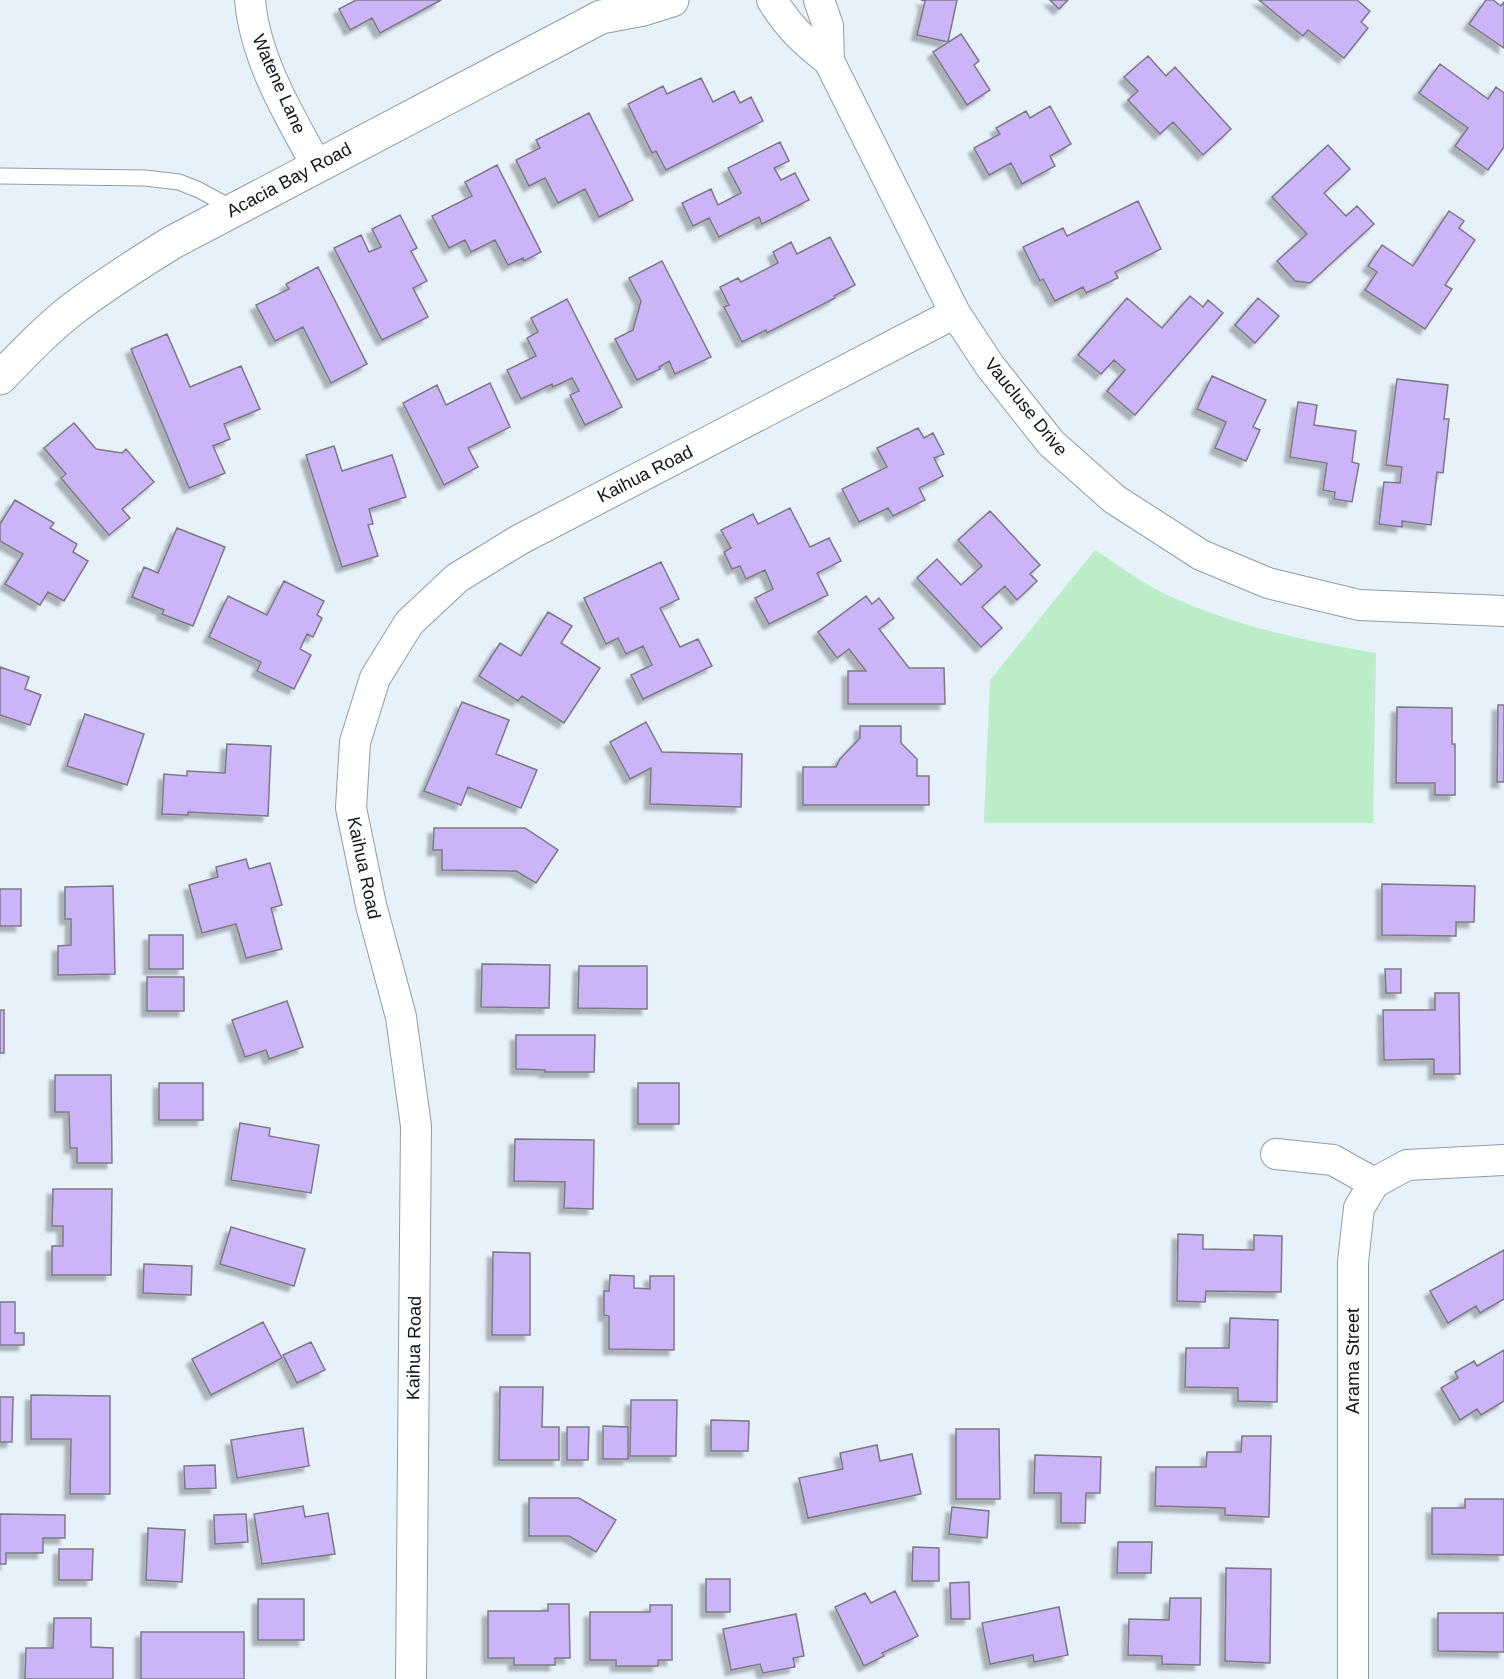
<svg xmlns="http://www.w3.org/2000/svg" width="1504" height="1679" viewBox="0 0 1504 1679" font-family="Helvetica,sans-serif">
<defs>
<filter id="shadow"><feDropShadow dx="-5.5" dy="5.5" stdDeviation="1.5" flood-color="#0004"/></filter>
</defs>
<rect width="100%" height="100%" fill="#e7f1fa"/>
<path fill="#bcedc9" d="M 1095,550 C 1117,564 1142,583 1165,594 C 1232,625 1303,641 1376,653 L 1373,823 L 984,823 L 990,680 Z"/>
<path fill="#ccb4f8" stroke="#7d7984" stroke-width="1.5" filter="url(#shadow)" d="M 356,0 L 441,0 L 380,33 L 372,18 L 350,30 L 339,9 Z
M 921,0 L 957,0 L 948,42 L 917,35 L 925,1 Z
M 1050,0 L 1068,0 L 1059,9 Z
M 1259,0 L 1357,0 L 1370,11 L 1361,22 L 1368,28 L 1344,58 L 1308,30 L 1303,36 Z
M 1486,0 L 1493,0 L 1501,6 L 1504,2 L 1504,48 L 1469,24 Z
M 961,34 L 979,61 L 974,65 L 990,90 L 967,105 L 933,52 Z
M 1148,56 L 1166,76 L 1175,67 L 1231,129 L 1203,155 L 1173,122 L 1160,134 L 1128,100 L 1138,91 L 1124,77 Z
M 1440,64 L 1488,99 L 1496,87 L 1504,93 L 1504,147 L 1488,170 L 1455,146 L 1468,128 L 1419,93 Z
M 701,78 L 713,102 L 734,91 L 740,103 L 751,97 L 763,121 L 666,170 L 656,151 L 652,153 L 628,104 L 663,86 L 667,94 Z
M 1050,106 L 1071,144 L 1050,156 L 1055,166 L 1022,184 L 1011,163 L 989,175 L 974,148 L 1000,134 L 996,128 L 1026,111 L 1030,118 Z
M 589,113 L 633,200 L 599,217 L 585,189 L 558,203 L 545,178 L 529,186 L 516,160 L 540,148 L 536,140 Z
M 780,142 L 789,161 L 774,168 L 781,180 L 795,173 L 809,200 L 762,224 L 759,217 L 719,237 L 709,218 L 693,226 L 682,203 L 711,189 L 718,205 L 741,193 L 728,168 Z
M 1328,145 L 1350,169 L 1324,193 L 1346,216 L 1357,206 L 1374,224 L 1310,283 L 1295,281 L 1277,261 L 1307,234 L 1272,197 Z
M 497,165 L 541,252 L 524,261 L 523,258 L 508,265 L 495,240 L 471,252 L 465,240 L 449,248 L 432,216 L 472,196 L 465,182 Z
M 1138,201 L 1161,249 L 1115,272 L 1118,278 L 1086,293 L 1083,287 L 1055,301 L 1043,279 L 1040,281 L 1023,247 L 1063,228 L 1067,236 Z
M 1449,211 L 1464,221 L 1459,228 L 1475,240 L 1445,285 L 1452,289 L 1425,329 L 1365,290 L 1377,272 L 1368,266 L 1382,245 L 1413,266 Z
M 400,215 L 417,248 L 411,251 L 427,281 L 413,288 L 428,317 L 382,340 L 334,248 L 361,235 L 369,252 L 381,247 L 372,229 Z
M 830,237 L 855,285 L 834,296 L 835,298 L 767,333 L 766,330 L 742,342 L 724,307 L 729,305 L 720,287 L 738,278 L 741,282 L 778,263 L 773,252 L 791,242 L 797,254 Z
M 662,261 L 711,357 L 675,374 L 669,361 L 659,367 L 660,369 L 637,380 L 615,339 L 633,330 L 641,301 L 629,278 Z
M 318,267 L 367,364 L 331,383 L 303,327 L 275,341 L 256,305 L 289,289 L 286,284 Z
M 1190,296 L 1203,307 L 1208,300 L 1223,313 L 1135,415 L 1107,391 L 1125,370 L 1114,360 L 1101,374 L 1078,355 L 1127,298 L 1162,328 Z
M 1258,298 L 1279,316 L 1255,343 L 1235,325 Z
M 567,299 L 622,407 L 585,425 L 570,395 L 579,391 L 572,378 L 553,387 L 552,384 L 521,399 L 507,370 L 536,356 L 527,338 L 538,332 L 531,318 Z
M 167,334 L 190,387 L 241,366 L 260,409 L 224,424 L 230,439 L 213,446 L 225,473 L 189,488 L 131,349 Z
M 1212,376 L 1266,400 L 1253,427 L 1260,430 L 1246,461 L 1215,448 L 1226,422 L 1197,409 Z
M 1397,379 L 1448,385 L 1444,419 L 1449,419 L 1443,473 L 1437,472 L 1431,525 L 1402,521 L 1402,527 L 1379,524 L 1384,482 L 1400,483 L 1402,467 L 1386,465 Z
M 490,383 L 510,427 L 468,448 L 478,467 L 444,485 L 403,403 L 437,385 L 446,405 Z
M 1298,402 L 1317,405 L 1314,425 L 1356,431 L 1352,462 L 1359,464 L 1352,502 L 1334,499 L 1335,492 L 1323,490 L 1327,463 L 1290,457 Z
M 74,423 L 96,449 L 122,453 L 126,449 L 154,482 L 122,509 L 130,518 L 109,535 L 61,478 L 66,474 L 44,448 Z
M 918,428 L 924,438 L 933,433 L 944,454 L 934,458 L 943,476 L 919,488 L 925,500 L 893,516 L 888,508 L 859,522 L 842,489 L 887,467 L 877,448 Z
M 334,446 L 342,471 L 392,455 L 406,497 L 369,509 L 373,524 L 368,525 L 378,556 L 342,567 L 306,455 Z
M 15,500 L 54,523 L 50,528 L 77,544 L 73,552 L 88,561 L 64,601 L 48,592 L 40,605 L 5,584 L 23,554 L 0,541 L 0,524 Z
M 790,508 L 810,547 L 829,538 L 841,561 L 817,573 L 828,595 L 769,624 L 755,598 L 773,589 L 765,570 L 746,579 L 740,566 L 732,569 L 724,552 L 731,548 L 721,530 L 753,514 L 758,524 Z
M 990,511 L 1040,565 L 1030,574 L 1037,581 L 1017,600 L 1005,586 L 982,607 L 1002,628 L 981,647 L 917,578 L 937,559 L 961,585 L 982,566 L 958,540 Z
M 177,528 L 225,547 L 193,626 L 162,614 L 164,610 L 132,597 L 144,567 L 158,573 Z
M 661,562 L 679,599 L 660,608 L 680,647 L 698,639 L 712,666 L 643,699 L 631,675 L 652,665 L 643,646 L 626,654 L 618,638 L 606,644 L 584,598 Z
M 284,581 L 324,601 L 317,615 L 322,618 L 313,637 L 307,634 L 300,649 L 311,655 L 294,689 L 257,671 L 261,662 L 209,637 L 228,596 L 267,615 Z
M 866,596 L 872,604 L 879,598 L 894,618 L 879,629 L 909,668 L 944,668 L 945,704 L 848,704 L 848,671 L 866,671 L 849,649 L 837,658 L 818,632 Z
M 548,612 L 572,626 L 561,643 L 600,668 L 564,723 L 522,696 L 518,701 L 479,676 L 500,643 L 521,656 Z
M 0,667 L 29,677 L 25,689 L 41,695 L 30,725 L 0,715 Z
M 462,702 L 509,720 L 496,754 L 537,770 L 521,808 L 468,787 L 461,805 L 424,791 Z
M 1498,705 L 1504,705 L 1504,782 L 1497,782 Z
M 1397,707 L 1452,708 L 1452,744 L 1455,744 L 1455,795 L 1435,795 L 1435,783 L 1396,783 Z
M 85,714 L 144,734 L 127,785 L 67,766 Z
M 646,722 L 662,752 L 742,754 L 741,807 L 650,804 L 651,768 L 630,779 L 610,742 Z
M 860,726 L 901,726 L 901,743 L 917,759 L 917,776 L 929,776 L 929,805 L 803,805 L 803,767 L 836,767 L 840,759 L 860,738 Z
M 227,744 L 271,746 L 268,816 L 188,812 L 188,815 L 162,814 L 164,774 L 187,776 L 187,771 L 225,773 Z
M 434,828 L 525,828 L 558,850 L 536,883 L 516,871 L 442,870 L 442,850 L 433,850 Z
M 246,859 L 249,869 L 270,863 L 282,905 L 271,908 L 282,949 L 246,958 L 236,924 L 202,933 L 189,885 L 218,877 L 216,867 Z
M 1382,884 L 1475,886 L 1474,922 L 1456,922 L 1456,936 L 1382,935 Z
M 113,886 L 115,974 L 58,975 L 58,946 L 71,945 L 71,919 L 65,919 L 65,887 Z
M 0,889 L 21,889 L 21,926 L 0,926 Z
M 149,935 L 183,935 L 183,969 L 149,969 Z
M 482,964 L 550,965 L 549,1008 L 481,1007 Z
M 579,966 L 647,966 L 647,1009 L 578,1008 Z
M 1385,969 L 1401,969 L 1401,993 L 1386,993 Z
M 147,977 L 184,977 L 184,1011 L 147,1011 Z
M 1435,993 L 1459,993 L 1460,1074 L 1434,1074 L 1434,1059 L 1384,1060 L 1383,1010 L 1435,1010 Z
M 287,1001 L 303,1047 L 269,1059 L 266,1050 L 245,1057 L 232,1020 Z
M 0,1010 L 4,1010 L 4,1053 L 0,1053 Z
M 516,1035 L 595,1035 L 594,1072 L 545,1072 L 545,1070 L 516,1069 Z
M 55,1075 L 111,1075 L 112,1163 L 77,1163 L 77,1148 L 70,1148 L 69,1112 L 55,1112 Z
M 159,1083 L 203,1083 L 203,1120 L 159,1120 Z
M 638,1083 L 679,1083 L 679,1124 L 638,1124 Z
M 240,1123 L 270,1128 L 269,1136 L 319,1145 L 311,1193 L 231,1180 Z
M 515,1139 L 594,1140 L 593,1209 L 564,1208 L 565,1182 L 514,1181 Z
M 53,1189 L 112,1189 L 111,1275 L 52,1275 L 52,1246 L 63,1246 L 63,1226 L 52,1226 Z
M 231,1227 L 305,1249 L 294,1286 L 220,1264 Z
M 1178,1234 L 1203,1235 L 1203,1249 L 1254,1250 L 1254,1235 L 1282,1236 L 1281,1292 L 1206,1291 L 1205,1302 L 1177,1301 Z
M 1504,1250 L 1504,1299 L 1480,1313 L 1476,1306 L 1448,1323 L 1430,1291 Z
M 493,1252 L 530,1253 L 530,1335 L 492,1335 Z
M 144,1264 L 192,1266 L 191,1295 L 143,1293 Z
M 610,1275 L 634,1276 L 634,1288 L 650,1289 L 650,1276 L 674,1276 L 674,1350 L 609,1349 L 609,1316 L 604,1315 L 604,1291 L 609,1291 Z
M 0,1302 L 15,1302 L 15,1333 L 24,1333 L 24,1345 L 0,1345 Z
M 1230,1318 L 1278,1320 L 1277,1402 L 1238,1401 L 1238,1388 L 1185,1387 L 1186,1348 L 1229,1348 Z
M 263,1322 L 282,1358 L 211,1395 L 192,1359 Z
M 311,1342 L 325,1370 L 297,1383 L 283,1355 Z
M 1504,1350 L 1504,1401 L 1481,1415 L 1477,1409 L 1460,1420 L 1441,1388 L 1458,1378 L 1455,1372 L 1474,1361 L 1477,1366 Z
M 500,1387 L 543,1387 L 542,1427 L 559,1427 L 559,1460 L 499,1460 Z
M 31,1395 L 110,1396 L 110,1494 L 70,1494 L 71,1439 L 31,1439 Z
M 0,1397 L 13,1397 L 12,1442 L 0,1442 Z
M 631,1400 L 677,1400 L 676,1456 L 630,1456 Z
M 711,1420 L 749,1421 L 748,1451 L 711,1451 Z
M 603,1426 L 628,1427 L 628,1459 L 603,1459 Z
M 567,1427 L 589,1427 L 588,1460 L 567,1460 Z
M 303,1428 L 309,1466 L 237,1478 L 231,1440 Z
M 956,1429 L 999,1429 L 1000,1499 L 956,1499 Z
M 1242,1436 L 1271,1436 L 1269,1517 L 1225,1515 L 1225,1508 L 1155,1506 L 1156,1467 L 1206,1467 L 1207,1452 L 1241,1452 Z
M 877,1445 L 880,1461 L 912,1454 L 921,1494 L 808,1518 L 799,1478 L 843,1469 L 840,1453 Z
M 1035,1455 L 1101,1457 L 1100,1493 L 1086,1493 L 1085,1523 L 1061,1523 L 1061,1493 L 1034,1493 Z
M 215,1465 L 216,1488 L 185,1489 L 184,1466 Z
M 529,1498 L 579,1498 L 616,1520 L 596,1552 L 569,1536 L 529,1536 Z
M 1465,1499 L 1504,1499 L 1504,1555 L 1432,1554 L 1432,1508 L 1465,1508 Z
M 303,1506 L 305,1517 L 328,1513 L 335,1554 L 262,1564 L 254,1514 Z
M 952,1507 L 989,1511 L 987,1538 L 949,1534 Z
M 0,1514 L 65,1515 L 65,1538 L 43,1538 L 43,1553 L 6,1553 L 6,1564 L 0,1564 Z
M 246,1514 L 248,1542 L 215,1544 L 214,1515 Z
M 148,1528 L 185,1530 L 182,1582 L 146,1580 Z
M 1118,1542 L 1152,1542 L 1151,1573 L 1117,1573 Z
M 913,1547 L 939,1548 L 939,1581 L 912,1581 Z
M 59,1549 L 93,1549 L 92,1580 L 59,1580 Z
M 1226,1568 L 1271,1569 L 1270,1663 L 1225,1661 Z
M 706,1579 L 730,1579 L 730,1612 L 706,1612 Z
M 969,1582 L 970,1619 L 951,1619 L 950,1583 Z
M 895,1591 L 918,1636 L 882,1653 L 884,1656 L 864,1666 L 835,1607 L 865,1593 L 871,1603 Z
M 1170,1598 L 1201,1598 L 1200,1665 L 1162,1664 L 1162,1656 L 1128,1655 L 1129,1619 L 1169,1620 Z
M 258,1599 L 304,1599 L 304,1640 L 258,1640 Z
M 548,1604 L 569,1604 L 570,1658 L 555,1658 L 555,1665 L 514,1665 L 514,1658 L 488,1658 L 488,1611 L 548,1611 Z
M 650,1605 L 672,1605 L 672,1660 L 658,1660 L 658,1666 L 616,1666 L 616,1660 L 590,1660 L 590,1612 L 650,1612 Z
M 1059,1607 L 1068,1655 L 1034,1662 L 1033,1655 L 990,1664 L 982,1623 Z
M 1438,1613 L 1504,1613 L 1504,1652 L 1438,1651 Z
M 796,1614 L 804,1656 L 793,1658 L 795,1667 L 763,1673 L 760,1664 L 731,1670 L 723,1629 Z
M 54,1618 L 91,1618 L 91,1647 L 113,1648 L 113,1679 L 25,1679 L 26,1648 L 53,1648 Z
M 141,1632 L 244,1632 L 244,1679 L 141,1679 Z"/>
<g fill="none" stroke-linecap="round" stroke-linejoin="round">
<defs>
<path id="service" d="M 0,176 L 145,178 L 179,182 L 199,190 L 234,209"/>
<path id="minor" d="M 250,0 C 255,59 289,115 317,166
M 772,0 C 789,28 804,41 829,61 L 955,313 L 990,366 L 1051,443 L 1114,499 L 1201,555 L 1268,583 L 1359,605 L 1504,611
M 819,0 L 828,26 L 829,61
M 1276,1154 L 1333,1160 L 1374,1183
M 411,1679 L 416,1126 L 401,1017 L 371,905 L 351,808 L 355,742 L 375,678 L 409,623 L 457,578 L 519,540 L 955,313
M 1353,1679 L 1353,1262 L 1359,1208 L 1374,1183 L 1407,1165 L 1504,1160"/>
<path id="tertiary" d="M 0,378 C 24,353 47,329 74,308 C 106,284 139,263 173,242 L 601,17 L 643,9 L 672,0"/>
</defs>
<use href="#service" stroke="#929ca4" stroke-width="17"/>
<use href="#minor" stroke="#929ca4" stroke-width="32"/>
<use href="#tertiary" stroke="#929ca4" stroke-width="35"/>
<use href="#service" stroke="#fff" stroke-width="15"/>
<use href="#minor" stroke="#fff" stroke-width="30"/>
<use href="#tertiary" stroke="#fff" stroke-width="33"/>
</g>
<g text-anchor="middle" stroke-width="5" stroke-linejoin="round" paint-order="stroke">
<g font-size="18" fill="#111518" stroke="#fbfdff">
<text transform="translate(279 84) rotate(66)" y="6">Watene Lane</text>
<text transform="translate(289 180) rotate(-28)" y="6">Acacia Bay Road</text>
<text transform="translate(1026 407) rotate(51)" y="6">Vaucluse Drive</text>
<text transform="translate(645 474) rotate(-27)" y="6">Kaihua Road</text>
<text transform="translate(364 868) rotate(78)" y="6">Kaihua Road</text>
<text transform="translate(414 1348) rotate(-89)" y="6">Kaihua Road</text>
<text transform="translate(1353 1361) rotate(-90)" y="6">Arama Street</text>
</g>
</g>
</svg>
